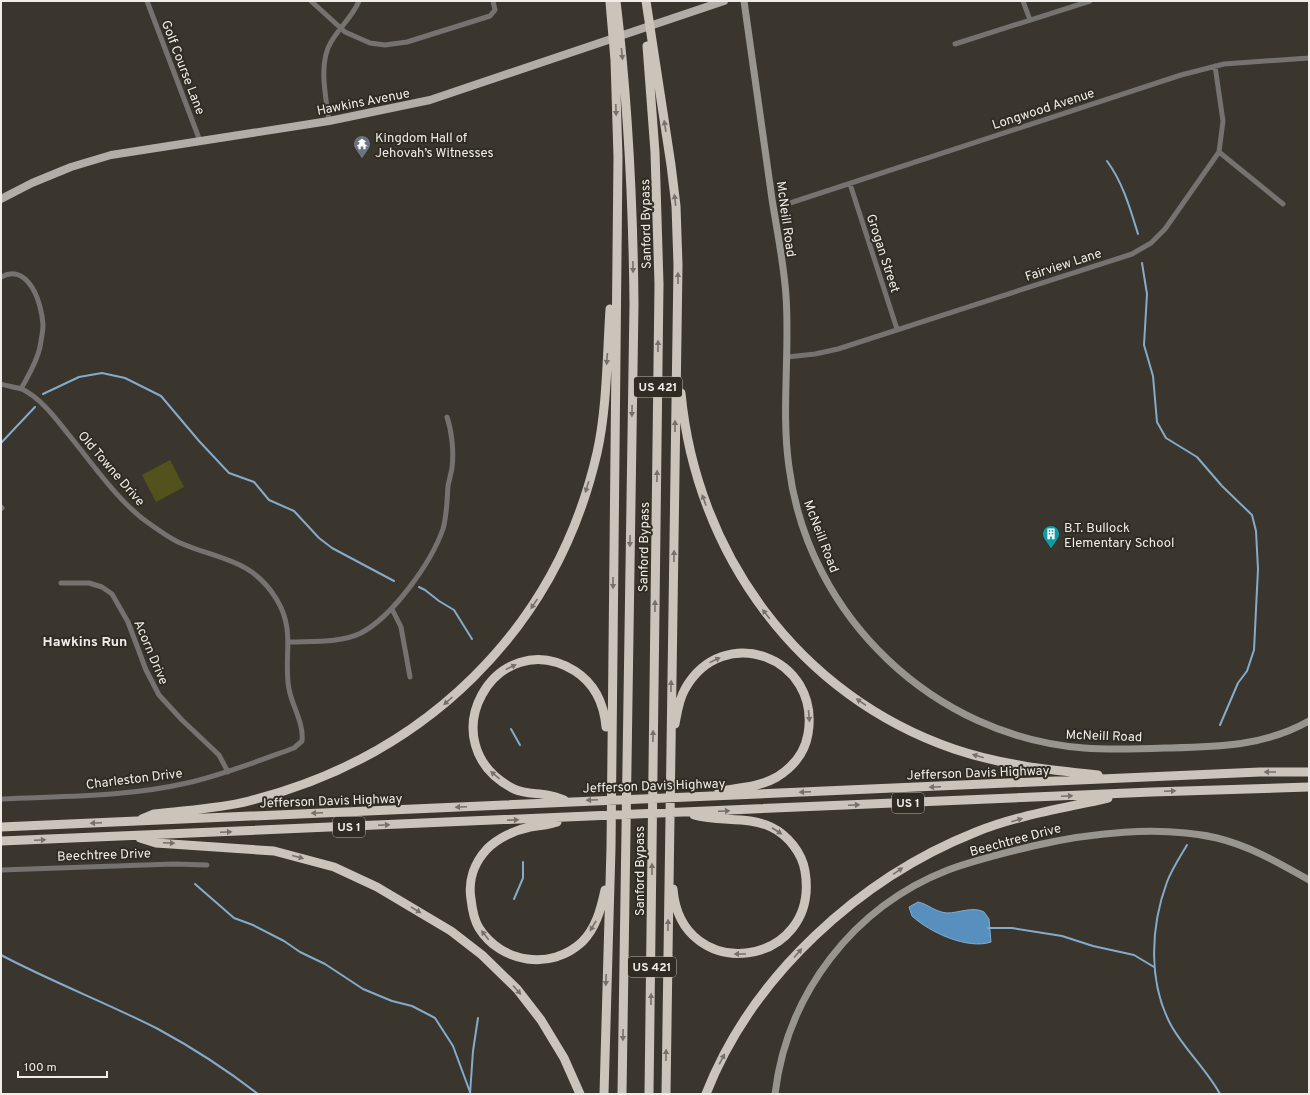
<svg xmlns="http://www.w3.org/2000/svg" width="1310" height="1095" viewBox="0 0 1310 1095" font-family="Overpass,sans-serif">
<rect width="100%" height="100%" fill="#3a362e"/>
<path fill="#52531c" d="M 170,460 L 184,487 L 156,502 L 142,475 Z"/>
<path fill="#578fbe" stroke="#85abcb" d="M 918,902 C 928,904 935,912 947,913 C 959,913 973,906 984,912 L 989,919 L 991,942 C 968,950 929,932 912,916 L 909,907 Z"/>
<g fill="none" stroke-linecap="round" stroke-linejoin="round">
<path stroke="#85abcb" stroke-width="2" d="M 1107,161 C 1123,183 1130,208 1138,234
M 1142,263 L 1147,294 L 1144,345 L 1153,376 L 1157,422 L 1166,438 L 1197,457 L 1222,486 L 1252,515 L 1256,531 L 1258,569 L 1254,650 L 1247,671 L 1238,683 L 1220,725
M 43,394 L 79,377 L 102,373 L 125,378 L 161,396 L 199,441 L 229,473 L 254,482 L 269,500 L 294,511 L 319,538 L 332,548 L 394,581
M 1,443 L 35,407
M 419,587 L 425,590 L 439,601 L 454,610 L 472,639
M 511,729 L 520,745
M 1187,845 C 1180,857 1172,869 1167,882 C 1150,928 1148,984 1172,1027 C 1186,1051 1207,1070 1220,1094
M 195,884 L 234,918 L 253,925 L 284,941 L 300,952 L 325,964 L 363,989 L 392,1001 L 412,1006 L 435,1018 L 453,1046 L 470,1092
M 514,899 L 523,878 L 523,862
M 988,928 L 1012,928 L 1062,936 L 1093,946 L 1134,955 L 1154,967
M 1,955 C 52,982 107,1003 158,1029 C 193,1048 227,1070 258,1094
M 470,1094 L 473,1051 L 478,1018"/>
<path stroke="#75726f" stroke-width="5" d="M 147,1 L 200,141
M 311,1 L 345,32 L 370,43 L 385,45 L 407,42 L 490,16 L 495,10 L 493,1
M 1023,1 L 1030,20
M 955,44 L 1090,1
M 329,121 C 326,98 318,63 331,42 C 339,28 353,16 359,1
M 1219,152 L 1283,204
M 850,184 L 897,329
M 790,203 L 1181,75 L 1224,64 L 1309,58
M 1,277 C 29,262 42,304 43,325 C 43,332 41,340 40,347 C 37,362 28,376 21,389
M 787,357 L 815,354 L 838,349 L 1132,254 L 1151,243 L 1165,229 L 1219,152 L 1223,121 L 1215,66
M 1,384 C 7,386 15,387 22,389 C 42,399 56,419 69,435 C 91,462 116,498 143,519 C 154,527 166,536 178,542 C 218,560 252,558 277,600 C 296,632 283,657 289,689 C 292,706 304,723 302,741 L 294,748 C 258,761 223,775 187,783 C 127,797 62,796 1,799
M 1,507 L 2,508
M 61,583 L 89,583 L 102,587 L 112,594 L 128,622 L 146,670 L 159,695 L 182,720 L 219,755 L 228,772
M 392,609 L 401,627 L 410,677
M 289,642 C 312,641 341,643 361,633 C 393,616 431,563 443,529 C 447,515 447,500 448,486 C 449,480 451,474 452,468 C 454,452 452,432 447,417
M 1,870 L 173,864 L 207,865"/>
<path stroke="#98948e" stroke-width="7" d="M 744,1 C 753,67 763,133 772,199 C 777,231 784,264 786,296 C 790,353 781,411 789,467 C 808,617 935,737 1084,748 C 1111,750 1138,749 1165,748 C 1216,747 1262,747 1309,721
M 775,1094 C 787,994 853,907 948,870 C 975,860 1004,853 1033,846 C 1089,833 1159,825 1217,838 C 1250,846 1279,863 1309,880"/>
<path stroke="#b2ada6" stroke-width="8" d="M 1,199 L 32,183 L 71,167 L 111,155 L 329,121 L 430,100 L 724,1"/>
<path stroke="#cbc4bb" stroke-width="9" d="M 616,1 C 628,102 633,202 634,304 L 622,1094
M 646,1 L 671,165 L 676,206 L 678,265 L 666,1094
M 647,46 L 655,152 L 659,284 L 649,1094
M 681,393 C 696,554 799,696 954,749 C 1001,765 1049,770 1098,775
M 675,724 C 677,713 679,699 685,689 C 723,621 821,657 808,734 C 805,752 793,767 777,777 C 760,787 738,788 719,791
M 564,800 C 559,798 553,796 547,795 C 537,793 524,794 514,789 C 426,744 496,622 575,671 C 595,684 604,704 606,727
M 142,819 L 154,814 C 185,810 218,809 249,801 C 424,757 556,631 597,453 C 607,409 607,355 610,309
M 557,822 C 548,825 539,826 530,827 C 515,830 498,838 487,849 C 474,863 468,881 471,899 C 472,908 474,920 479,928 C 501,963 551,971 582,942 C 596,928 601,909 605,890
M 1,827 L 1260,772 L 1309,772
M 140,838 L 156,843 L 274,851 L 334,867 L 377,887 L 451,931 L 482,955 L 517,989 L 541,1020 L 564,1058 L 580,1094
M 1,841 L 1152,792 L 1309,787
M 673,889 C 681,986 821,968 805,871 C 802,853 788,835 771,827 C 748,816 719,822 694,815
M 604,1094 L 611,848 L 618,157 L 615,60 L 610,2
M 706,1094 C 752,976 860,878 976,832 C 1018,815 1065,808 1108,798"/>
</g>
<defs><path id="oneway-solid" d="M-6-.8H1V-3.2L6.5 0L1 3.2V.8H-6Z"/></defs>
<g fill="#767068">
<use href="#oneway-solid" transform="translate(622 54) rotate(84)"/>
<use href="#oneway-solid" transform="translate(616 110) rotate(88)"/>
<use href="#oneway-solid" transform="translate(665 126) rotate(-99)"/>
<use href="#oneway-solid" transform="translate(675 200) rotate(-97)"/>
<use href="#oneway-solid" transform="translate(633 267) rotate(89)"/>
<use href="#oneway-solid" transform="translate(678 278) rotate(-90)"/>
<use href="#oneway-solid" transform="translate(658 346) rotate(-89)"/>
<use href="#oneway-solid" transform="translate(607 359) rotate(94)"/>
<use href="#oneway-solid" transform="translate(632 411) rotate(91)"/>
<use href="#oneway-solid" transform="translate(675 426) rotate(-90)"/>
<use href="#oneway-solid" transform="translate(657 476) rotate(-89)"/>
<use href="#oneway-solid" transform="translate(587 487) rotate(107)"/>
<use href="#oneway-solid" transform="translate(704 500) rotate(-110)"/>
<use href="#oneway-solid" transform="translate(630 541) rotate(91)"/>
<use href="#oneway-solid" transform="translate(674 556) rotate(-89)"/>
<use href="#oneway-solid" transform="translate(613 583) rotate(90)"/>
<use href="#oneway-solid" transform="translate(534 604) rotate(124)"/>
<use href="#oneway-solid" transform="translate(655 606) rotate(-89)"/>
<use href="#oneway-solid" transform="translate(766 614) rotate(-128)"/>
<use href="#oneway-solid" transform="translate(715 660) rotate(-26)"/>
<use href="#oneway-solid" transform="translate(511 667) rotate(-26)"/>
<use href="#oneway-solid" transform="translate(671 686) rotate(-89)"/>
<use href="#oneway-solid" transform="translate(448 701) rotate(138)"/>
<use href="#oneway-solid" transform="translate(861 702) rotate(-146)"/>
<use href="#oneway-solid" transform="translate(809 716) rotate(85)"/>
<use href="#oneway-solid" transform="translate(653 736) rotate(-89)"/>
<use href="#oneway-solid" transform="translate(978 756) rotate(-164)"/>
<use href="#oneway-solid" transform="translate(1270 772) rotate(180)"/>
<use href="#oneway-solid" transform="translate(495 775) rotate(-140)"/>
<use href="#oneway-solid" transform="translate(935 787) rotate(178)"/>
<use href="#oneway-solid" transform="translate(1170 791) rotate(-2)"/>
<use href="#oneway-solid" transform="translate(805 792) rotate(177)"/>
<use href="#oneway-solid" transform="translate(1067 796) rotate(-2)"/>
<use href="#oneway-solid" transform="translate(592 800) rotate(178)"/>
<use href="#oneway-solid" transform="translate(854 805) rotate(-2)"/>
<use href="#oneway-solid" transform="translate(461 807) rotate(177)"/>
<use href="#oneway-solid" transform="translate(724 811) rotate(-3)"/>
<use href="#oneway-solid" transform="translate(317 813) rotate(177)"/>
<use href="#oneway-solid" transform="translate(513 820) rotate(-2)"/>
<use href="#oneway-solid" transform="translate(1017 820) rotate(-16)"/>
<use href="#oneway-solid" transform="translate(96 823) rotate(178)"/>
<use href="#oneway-solid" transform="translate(384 825) rotate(-3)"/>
<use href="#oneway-solid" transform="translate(777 831) rotate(33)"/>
<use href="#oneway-solid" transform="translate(226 832) rotate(-2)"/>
<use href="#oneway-solid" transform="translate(40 840) rotate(-2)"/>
<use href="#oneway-solid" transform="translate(169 843) rotate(2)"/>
<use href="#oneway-solid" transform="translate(298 857) rotate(15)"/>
<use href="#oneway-solid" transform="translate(652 869) rotate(-90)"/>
<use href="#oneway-solid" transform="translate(898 871) rotate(-34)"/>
<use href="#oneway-solid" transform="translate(416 910) rotate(31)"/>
<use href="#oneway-solid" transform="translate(668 925) rotate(-89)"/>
<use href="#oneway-solid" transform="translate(593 926) rotate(121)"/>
<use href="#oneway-solid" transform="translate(485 935) rotate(-128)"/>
<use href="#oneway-solid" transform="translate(798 953) rotate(-49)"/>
<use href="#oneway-solid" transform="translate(740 954) rotate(-180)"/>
<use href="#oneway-solid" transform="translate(606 980) rotate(92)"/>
<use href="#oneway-solid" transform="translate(517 990) rotate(49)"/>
<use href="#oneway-solid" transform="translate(651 999) rotate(-89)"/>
<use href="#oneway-solid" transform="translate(623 1035) rotate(91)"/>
<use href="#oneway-solid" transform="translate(666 1055) rotate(-89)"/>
<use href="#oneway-solid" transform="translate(722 1059) rotate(-62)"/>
</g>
<defs>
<symbol id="temple-pin" viewBox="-11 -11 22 30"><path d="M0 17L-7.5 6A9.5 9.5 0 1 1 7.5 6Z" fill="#6b7280" stroke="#302c24"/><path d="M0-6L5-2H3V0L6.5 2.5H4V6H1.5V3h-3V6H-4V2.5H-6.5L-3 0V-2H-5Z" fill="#fff"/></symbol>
<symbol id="building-pin" viewBox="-11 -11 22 30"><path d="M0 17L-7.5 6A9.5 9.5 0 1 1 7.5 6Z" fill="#0f9aa8" stroke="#302c24"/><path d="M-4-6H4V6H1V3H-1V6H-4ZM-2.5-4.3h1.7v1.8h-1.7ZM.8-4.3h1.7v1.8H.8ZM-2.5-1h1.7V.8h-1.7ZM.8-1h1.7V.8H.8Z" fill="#fff"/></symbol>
</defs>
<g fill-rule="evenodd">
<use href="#temple-pin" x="352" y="134" width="20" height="27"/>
<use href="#building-pin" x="1041" y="524" width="20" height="27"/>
</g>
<g text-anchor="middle" stroke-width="4" stroke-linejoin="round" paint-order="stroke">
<g fill="#302c24" stroke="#b6b3ad" stroke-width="1">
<rect x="634" y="377" width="48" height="20" rx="3"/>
<rect x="892" y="793" width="32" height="20" rx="3"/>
<rect x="333" y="817" width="32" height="20" rx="3"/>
<rect x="628" y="957" width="48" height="20" rx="3"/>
</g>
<g font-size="12" font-weight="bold" fill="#f0ede8">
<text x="658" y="391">US 421</text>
<text x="908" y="807">US 1</text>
<text x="349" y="831">US 1</text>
<text x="652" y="971">US 421</text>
</g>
<g font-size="13" fill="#f0ede8" stroke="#302c24">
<text transform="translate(184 67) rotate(69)" y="5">Golf Course Lane</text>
<text transform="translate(363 101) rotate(-11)" y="5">Hawkins Avenue</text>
<text transform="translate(1043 108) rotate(-18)" y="5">Longwood Avenue</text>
<text transform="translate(787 219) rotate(82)" y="5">McNeill Road</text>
<text transform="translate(645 224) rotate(-91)" y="5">Sanford Bypass</text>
<text transform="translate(884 253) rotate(72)" y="5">Grogan Street</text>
<text transform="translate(1063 264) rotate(-18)" y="5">Fairview Lane</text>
<text transform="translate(112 468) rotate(49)" y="5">Old Towne Drive</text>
<text transform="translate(822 536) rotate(69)" y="5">McNeill Road</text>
<text transform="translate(643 547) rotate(-89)" y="5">Sanford Bypass</text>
<text transform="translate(152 652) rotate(67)" y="5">Acorn Drive</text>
<text transform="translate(1104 735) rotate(2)" y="5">McNeill Road</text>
<text transform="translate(978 772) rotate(-2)" y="5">Jefferson Davis Highway</text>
<text transform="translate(134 778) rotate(-7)" y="5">Charleston Drive</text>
<text transform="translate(654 785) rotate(-2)" y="5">Jefferson Davis Highway</text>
<text transform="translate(331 800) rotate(-2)" y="5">Jefferson Davis Highway</text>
<text transform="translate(1015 839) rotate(-15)" y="5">Beechtree Drive</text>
<text transform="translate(104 854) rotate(-2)" y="5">Beechtree Drive</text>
<text transform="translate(639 871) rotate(-90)" y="5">Sanford Bypass</text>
</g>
<g font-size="13" fill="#f0ede8" stroke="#302c24" text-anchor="start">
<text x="375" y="142">Kingdom Hall of<tspan x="375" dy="15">Jehovah’s Witnesses</tspan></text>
<text x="1064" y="532">B.T. Bullock<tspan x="1064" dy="15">Elementary School</tspan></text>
</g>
<g font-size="14" font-weight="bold" fill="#f0ede8" stroke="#302c24">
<text x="85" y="646">Hawkins Run</text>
</g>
</g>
<rect width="1310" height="1095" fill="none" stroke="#f0ede8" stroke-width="4"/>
<path d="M18 1071v6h89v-6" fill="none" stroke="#f0ede8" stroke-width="2"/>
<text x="24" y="1071" font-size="12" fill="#f0ede8" stroke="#302c24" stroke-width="3" paint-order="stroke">100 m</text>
</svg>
